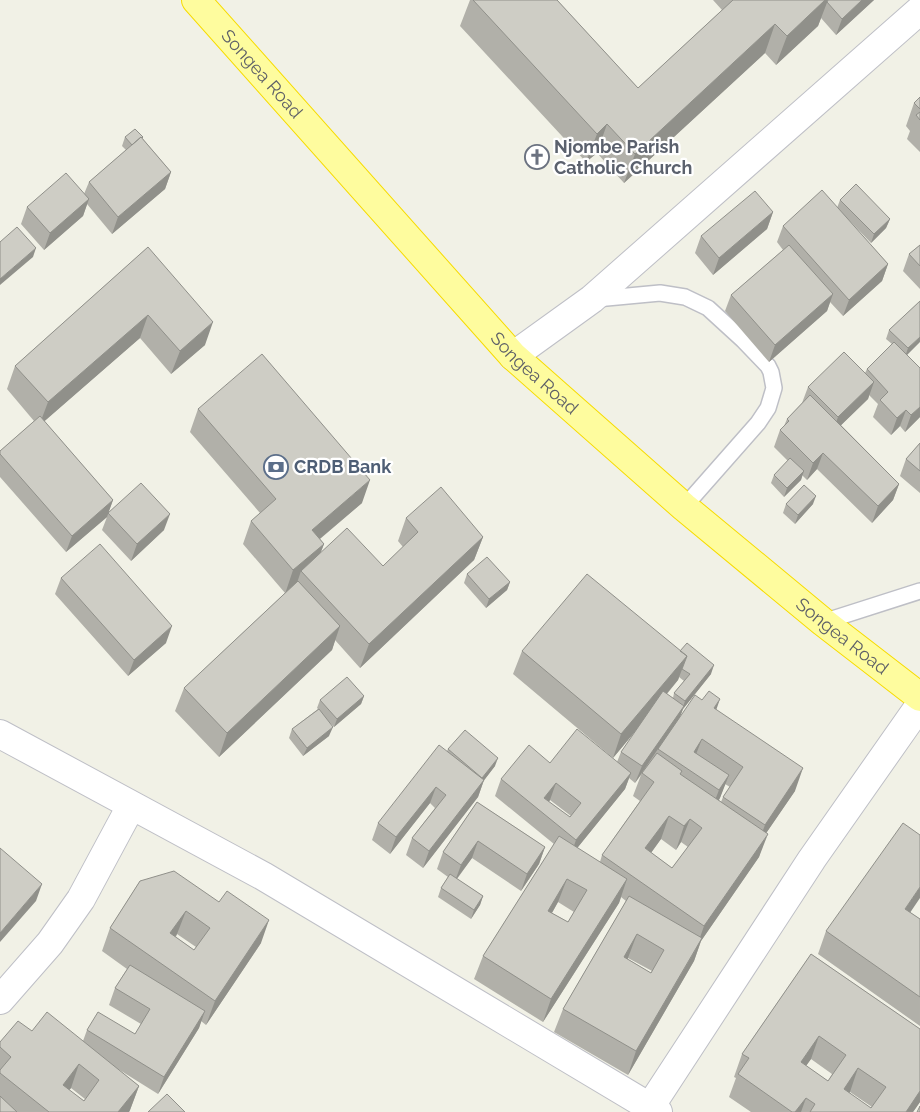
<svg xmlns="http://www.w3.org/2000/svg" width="920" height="1112" viewBox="0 0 920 1112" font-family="Raleway,sans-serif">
<rect width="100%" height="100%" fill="#f1f1e6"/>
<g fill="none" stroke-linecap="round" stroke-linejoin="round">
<defs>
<path id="service" d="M 596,299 L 660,293 L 685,297 L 708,308 L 743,340 L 768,366 L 771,372 L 774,388 L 768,408 L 758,423 L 684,507
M 823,622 L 920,591"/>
<path id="minor" d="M 513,356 L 592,299 L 920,10
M 0,734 L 263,876 L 658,1112
M 0,1000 L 50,943 L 81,899 L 131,806
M 650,1107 L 812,859 L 920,705"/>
<g id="trunk">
<path id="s1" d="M 196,0 L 513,356 L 684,507 L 823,622 L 920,697"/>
</g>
</defs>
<use href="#service" stroke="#bebfc6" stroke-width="18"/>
<use href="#minor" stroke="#bebfc6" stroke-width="30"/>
<use href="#trunk" stroke="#f7dc00" stroke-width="30"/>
<use href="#service" stroke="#fff" stroke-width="15"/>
<use href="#minor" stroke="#fff" stroke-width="28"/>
<use href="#trunk" stroke="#fefc9e" stroke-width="28"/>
</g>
<path fill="#b1b0a9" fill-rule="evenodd" d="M 470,0 L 557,0 L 638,88 L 722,10 L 713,0 L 874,0 L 836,35 L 821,18 L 818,26 L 776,65 L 765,53 L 624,183 L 597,153 L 586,162 L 460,26 Z
M 920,97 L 920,152 L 907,139 L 910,131 L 906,126 L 914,103 Z
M 125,137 L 143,139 L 171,172 L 165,189 L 112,234 L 87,204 L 83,216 L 44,250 L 21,224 L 27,207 L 84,194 L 89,182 L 126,150 L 122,146 Z
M 840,200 L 890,219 L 886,228 L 871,243 L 847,218 L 888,264 L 882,281 L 843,316 L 830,302 L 827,311 L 769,362 L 725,311 L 731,295 L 783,250 L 777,242 L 783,226 L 837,208 Z
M 773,212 L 767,229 L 713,275 L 695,253 L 701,236 Z
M 920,245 L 920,289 L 903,271 L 909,254 Z
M 148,247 L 205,345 L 171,374 L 140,338 L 44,421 L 113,500 L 108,513 L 164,530 L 131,561 L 102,530 L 107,517 L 66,552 L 0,477 L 0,451 L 34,421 L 7,389 L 15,366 Z
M 920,301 L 907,355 L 920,368 L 920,417 L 905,432 L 900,426 L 891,435 L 873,417 L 878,404 L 869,395 L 868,399 L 841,425 L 899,484 L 893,500 L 872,523 L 817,469 L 807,480 L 802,475 L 801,480 L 784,497 L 771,483 L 774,475 L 788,461 L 774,447 L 780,430 L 784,426 L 787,419 L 802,403 L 808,387 L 865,373 L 867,369 L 892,344 L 886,339 L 889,330 Z
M 198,409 L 362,503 L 320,539 L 324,544 L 320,554 L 383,566 L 403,547 L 398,541 L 406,518 L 483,537 L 474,560 L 360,668 L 335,640 L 332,650 L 219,757 L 175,711 L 184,688 L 285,593 L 243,544 L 251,521 L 260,513 L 190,432 Z
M 920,443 L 920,493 L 900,476 L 906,459 Z
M 786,504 L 813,504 L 795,524 L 783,513 Z
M 467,574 L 510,582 L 507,590 L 486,608 L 464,583 Z
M 61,578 L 166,643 L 128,676 L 55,594 Z
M 522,651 L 680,651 L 711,674 L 683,709 L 679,718 L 716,710 L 795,791 L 766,833 L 759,857 L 701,941 L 694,961 L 628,1075 L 554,1032 L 563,1009 L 626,901 L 621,897 L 619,903 L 543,1022 L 474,979 L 483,956 L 554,844 L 495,796 L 501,779 L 550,763 L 617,762 L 621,752 L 638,728 L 613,758 L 513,674 ZM 679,677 L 684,681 L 674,693 L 673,698 L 667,694 L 678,680 ZM 641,775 L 633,796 L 640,801 L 602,855 L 600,862 L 577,848 L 625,789 L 629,778 L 635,783 ZM 725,784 L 730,787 L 723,797 L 721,802 L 719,800 ZM 550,800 L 571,816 L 570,817 L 549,802 ZM 661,839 L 676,850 L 681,842 L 688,847 L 672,868 L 651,853 ZM 558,902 L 574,912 L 568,922 L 552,913 ZM 628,958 L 652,971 L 651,973 L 628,959 Z
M 364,696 L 361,704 L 334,727 L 325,718 L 329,736 L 303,756 L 289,738 L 292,729 L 318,709 L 317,708 L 320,700 Z
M 448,749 L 495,766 L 484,780 L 478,797 L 423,868 L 406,855 L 412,838 L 435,808 L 430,803 L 390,854 L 372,840 L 378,823 L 447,751 Z
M 477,802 L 545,847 L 539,864 L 521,891 L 472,858 L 457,879 L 483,896 L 480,905 L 471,919 L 438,897 L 441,888 L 448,877 L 437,869 L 443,852 Z
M 140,881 L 261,943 L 206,1025 L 201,1021 L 199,1028 L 158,1094 L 118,1069 L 139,1086 L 130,1110 L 129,1112 L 0,1112 L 0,1042 L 32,1031 L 83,1041 L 87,1030 L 135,1034 L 141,1024 L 109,1005 L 115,988 L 127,969 L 102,951 L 110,928 ZM 177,934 L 196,947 L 194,950 L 176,937 ZM 71,1088 L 85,1099 L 84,1101 L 69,1090 Z
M 910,912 L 920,919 L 920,1026 L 818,954 L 826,931 Z
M 811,954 L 920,1029 L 920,1102 L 913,1112 L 751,1112 L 729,1097 L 736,1078 L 734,1077 L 742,1054 ZM 811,1059 L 832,1074 L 828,1081 L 806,1066 ZM 850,1092 L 872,1107 L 871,1108 L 849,1093 Z"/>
<path fill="#90908a" d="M 825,0 L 828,0 L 818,26 L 776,65 L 787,36 Z
M 862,0 L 874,0 L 836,35 L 842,19 Z
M 775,24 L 765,53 L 624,183 L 635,154 Z
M 607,124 L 597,153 L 586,162 L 597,134 Z
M 171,172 L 165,189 L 112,234 L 118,217 Z
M 89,199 L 83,216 L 44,250 L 50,233 Z
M 773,212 L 767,229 L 713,275 L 719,258 Z
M 890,219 L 886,228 L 871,243 L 874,234 Z
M 36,248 L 33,257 L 0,285 L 0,279 Z
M 888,264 L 882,281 L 843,316 L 849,300 Z
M 833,294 L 827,311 L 769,362 L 775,345 Z
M 148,315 L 140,338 L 39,426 L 48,402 Z
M 213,322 L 205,345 L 171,374 L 180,351 Z
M 920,337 L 920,342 L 905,357 L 908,348 Z
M 874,382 L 868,399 L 832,434 L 838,417 Z
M 920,407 L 920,417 L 905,432 L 911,415 Z
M 906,410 L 900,426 L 891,435 L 897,418 Z
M 823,453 L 817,469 L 807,480 L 813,463 Z
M 804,471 L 801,480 L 784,497 L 787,488 Z
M 370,480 L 362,503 L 303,553 L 312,530 Z
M 899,484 L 893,500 L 872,523 L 878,506 Z
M 816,496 L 813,504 L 795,524 L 798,515 Z
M 113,500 L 107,517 L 66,552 L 72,536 Z
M 170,514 L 164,530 L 131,561 L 137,544 Z
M 483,537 L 474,560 L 360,668 L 369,644 Z
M 324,544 L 315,567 L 301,571 L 297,583 L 285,594 L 293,570 Z
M 510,582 L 507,590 L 486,608 L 489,599 Z
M 172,626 L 166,643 L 128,676 L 134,660 Z
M 340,626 L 332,650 L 219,757 L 227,733 Z
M 687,656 L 678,680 L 613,758 L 621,734 Z
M 714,665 L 711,674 L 683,709 L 678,723 L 658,749 L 635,783 L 642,766 L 683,707 L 685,701 Z
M 364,696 L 361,704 L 334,727 L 337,719 Z
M 720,699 L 712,722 L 714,708 Z
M 333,727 L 329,736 L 303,756 L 307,748 Z
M 702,739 L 693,762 L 694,752 Z
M 498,758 L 495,766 L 479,787 L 482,778 Z
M 803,768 L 795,791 L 756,848 L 765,825 Z
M 631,773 L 625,789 L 570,857 L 576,840 Z
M 729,775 L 720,798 L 710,813 L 719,790 Z
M 484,780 L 478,797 L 423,868 L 429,851 Z
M 556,783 L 550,800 L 541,812 L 544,798 Z
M 436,787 L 430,803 L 390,854 L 396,837 Z
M 669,816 L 661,839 L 637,872 L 645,848 Z
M 690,819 L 681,842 L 676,850 L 684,826 Z
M 768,834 L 759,857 L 701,941 L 694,961 L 628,1075 L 636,1051 L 696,949 L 704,926 Z
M 478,841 L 472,858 L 455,881 L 461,865 Z
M 545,847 L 539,864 L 521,891 L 527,874 Z
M 567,879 L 558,902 L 540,934 L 548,911 Z
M 627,879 L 619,903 L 543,1022 L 551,999 Z
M 42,884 L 36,901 L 0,942 L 0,933 Z
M 920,887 L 920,898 L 897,932 L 905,909 Z
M 483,896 L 480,905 L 471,919 L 474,910 Z
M 186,911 L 177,934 L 162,956 L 170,933 Z
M 269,920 L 261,943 L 206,1025 L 215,1001 Z
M 637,934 L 628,958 L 615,980 L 624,957 Z
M 205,1011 L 199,1028 L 158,1094 L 164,1077 Z
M 819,1036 L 811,1059 L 792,1085 L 801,1062 Z
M 79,1064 L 71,1088 L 54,1109 L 63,1085 Z
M 858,1068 L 850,1092 L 835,1112 L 844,1089 Z
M 139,1086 L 130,1110 L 129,1112 L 118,1112 Z
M 920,1091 L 920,1102 L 913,1112 L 906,1112 Z
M 806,1098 L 801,1112 L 795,1112 Z"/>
<path fill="#cecdc5" stroke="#90908a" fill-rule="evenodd" d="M 473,0 L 557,0 L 638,88 L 733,0 L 825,0 L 787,36 L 775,24 L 635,154 L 607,124 L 597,134 Z
M 828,0 L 862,0 L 842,19 L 827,2 Z
M 920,97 L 920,109 L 914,103 Z
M 920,112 L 920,120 L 916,115 Z
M 135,129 L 143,137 L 142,138 L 141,137 L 132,145 L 125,137 Z
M 141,137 L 171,172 L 118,217 L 89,182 Z
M 66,173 L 89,199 L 50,233 L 27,207 Z
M 856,184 L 890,219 L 874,234 L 840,200 Z
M 822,190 L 888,264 L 849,300 L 783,226 Z
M 755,191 L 773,212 L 719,258 L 701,236 Z
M 17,227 L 36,248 L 0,279 L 0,242 Z
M 789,245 L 833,294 L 775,345 L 731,295 Z
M 920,245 L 920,266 L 909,254 Z
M 148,247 L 213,322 L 180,351 L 148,315 L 48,402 L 15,366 Z
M 920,301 L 920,337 L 908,348 L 889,330 Z
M 894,342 L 920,368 L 920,407 L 911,415 L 906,410 L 897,418 L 880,400 L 888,392 L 867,369 Z
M 844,352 L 874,382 L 838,417 L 808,387 Z
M 262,354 L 370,480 L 312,530 L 324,544 L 293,570 L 251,521 L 276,499 L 198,409 Z
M 810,395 L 899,484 L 878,506 L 823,453 L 813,463 L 780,430 L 789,421 L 787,419 Z
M 40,416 L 113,500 L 72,536 L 0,454 L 0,451 Z
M 920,443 L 920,471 L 906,459 Z
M 790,458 L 804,471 L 787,488 L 774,475 Z
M 141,483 L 170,514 L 137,544 L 108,513 Z
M 804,485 L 816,496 L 798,515 L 786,504 Z
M 441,487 L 483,537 L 369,644 L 301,571 L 347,528 L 383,566 L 418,532 L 406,518 Z
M 100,544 L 172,626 L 134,660 L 61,578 Z
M 487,557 L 510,582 L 489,599 L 467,574 Z
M 587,574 L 687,656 L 621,734 L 522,651 Z
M 298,581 L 340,626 L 227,733 L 184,688 Z
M 687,643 L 714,665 L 685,701 L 674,693 L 690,674 L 682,669 L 687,656 L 680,651 Z
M 347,677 L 364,696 L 337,719 L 320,700 Z
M 663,691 L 684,706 L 642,766 L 621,752 Z
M 709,691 L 720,699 L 714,708 L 803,768 L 765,825 L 723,797 L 743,767 L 702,739 L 694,752 L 729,775 L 719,790 L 658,749 L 695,695 L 702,700 Z
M 319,709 L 333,727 L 307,748 L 292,729 Z
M 577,729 L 631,773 L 576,840 L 501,779 L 529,745 L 550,763 ZM 556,783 L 581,803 L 570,817 L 544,798 Z
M 465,730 L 498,758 L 482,778 L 448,749 Z
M 439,745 L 484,780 L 429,851 L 412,838 L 446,795 L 436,787 L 396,837 L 378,823 Z
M 657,753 L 682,771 L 680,774 L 768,834 L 704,926 L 602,855 L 654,782 L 642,773 ZM 669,816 L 684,826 L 690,819 L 702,828 L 672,868 L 645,848 Z
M 477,802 L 545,847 L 527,874 L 478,841 L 461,865 L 443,852 Z
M 903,823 L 920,835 L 920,887 L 905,909 L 920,919 L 920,997 L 826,931 Z
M 559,836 L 627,879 L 551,999 L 483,956 ZM 567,879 L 587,890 L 568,922 L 548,911 Z
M 0,848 L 42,884 L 0,933 Z
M 174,871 L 219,902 L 227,891 L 269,920 L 215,1001 L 110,928 L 140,881 ZM 186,911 L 210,928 L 194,950 L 170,933 Z
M 450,874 L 483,896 L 474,910 L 441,888 Z
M 629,896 L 702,938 L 636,1051 L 563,1009 ZM 637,934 L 664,950 L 651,973 L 624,957 Z
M 811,954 L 920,1029 L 920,1091 L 906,1112 L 810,1112 L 815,1104 L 806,1098 L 795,1112 L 792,1112 L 738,1074 L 749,1058 L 742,1054 ZM 819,1036 L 846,1055 L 828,1081 L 801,1062 ZM 858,1068 L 886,1087 L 871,1108 L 844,1089 Z
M 130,965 L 205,1011 L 164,1077 L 87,1030 L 98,1012 L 135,1034 L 150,1009 L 115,988 Z
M 47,1012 L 139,1086 L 118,1112 L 49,1112 L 0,1073 L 0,1070 L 11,1057 L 0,1047 L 0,1042 L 18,1021 L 32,1031 ZM 79,1064 L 99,1080 L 84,1101 L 63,1085 Z
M 167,1094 L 185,1112 L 148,1112 Z
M 0,1096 L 17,1112 L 0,1112 Z
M 920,1106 L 920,1112 L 917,1112 Z"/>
<defs>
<symbol id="church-ring" viewBox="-11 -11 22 22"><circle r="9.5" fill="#fff" stroke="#6b7280" stroke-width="1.5"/><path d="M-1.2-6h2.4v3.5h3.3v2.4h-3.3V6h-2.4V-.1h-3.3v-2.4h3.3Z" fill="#6b7280"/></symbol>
<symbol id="bank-ring" viewBox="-11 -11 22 22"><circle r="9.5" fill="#fff" stroke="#5c6f8a" stroke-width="1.5"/><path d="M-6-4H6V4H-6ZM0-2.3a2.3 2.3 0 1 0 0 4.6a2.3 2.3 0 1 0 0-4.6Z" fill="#5c6f8a"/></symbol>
</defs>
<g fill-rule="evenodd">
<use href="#church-ring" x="523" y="143" width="28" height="28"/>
<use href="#bank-ring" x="262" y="453" width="28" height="28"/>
</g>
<g text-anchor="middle" stroke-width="4.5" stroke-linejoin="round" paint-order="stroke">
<g font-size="18" fill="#5e6068" stroke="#fff">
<text dy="6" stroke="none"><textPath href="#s1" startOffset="99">Songea Road</textPath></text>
<text dy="6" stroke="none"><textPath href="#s1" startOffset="504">Songea Road</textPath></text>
<text dy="6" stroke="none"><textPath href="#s1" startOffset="909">Songea Road</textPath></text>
</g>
<g font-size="18" font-weight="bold" fill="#5b616d" stroke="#fff" text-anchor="start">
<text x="554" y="153">Njombe Parish<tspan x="554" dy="21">Catholic Church</tspan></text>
</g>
<g font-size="18" font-weight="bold" fill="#4e5e75" stroke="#fff" text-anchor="start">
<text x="294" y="473">CRDB Bank</text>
</g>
</g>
</svg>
